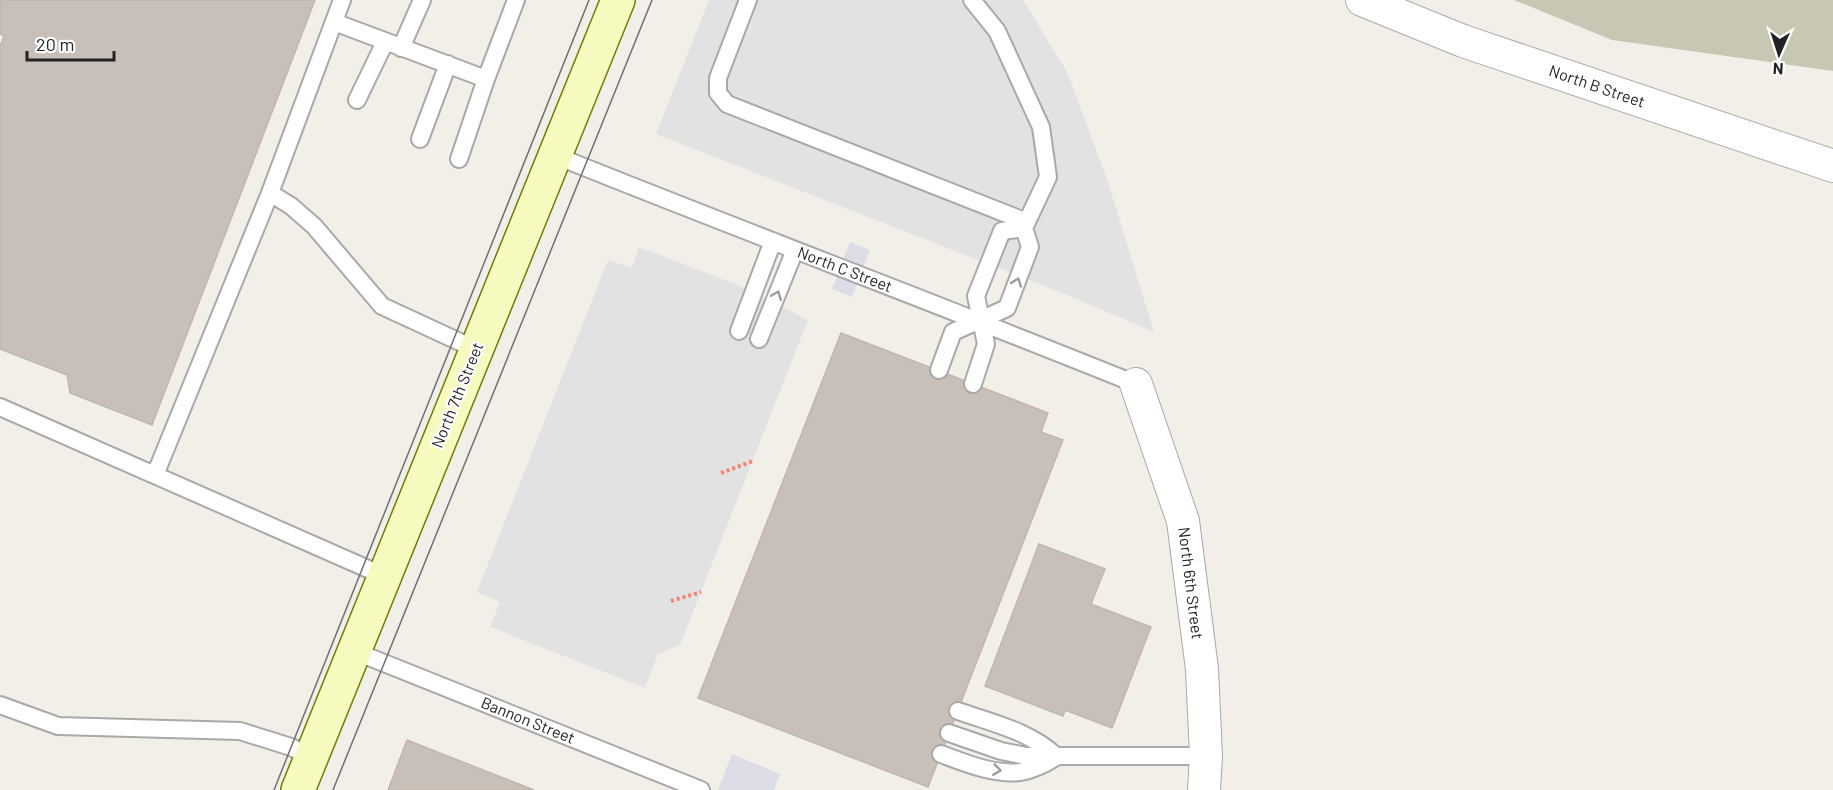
<svg xmlns="http://www.w3.org/2000/svg" width="1833" height="790" viewBox="0 0 1833 790" font-family="Barlow,sans-serif">
<rect width="100%" height="100%" fill="#f2efe9"/>
<path fill="#c7c7b4" d="M 1514,0 L 1833,0 L 1833,71 L 1612,40 Z"/>
<path fill="#e2e2e2" d="M 709,0 L 1023,0 L 1067,72 L 1108,182 L 1154,332 L 1065,294 L 656,134 Z
M 639,247 L 748,289 L 808,320 L 680,645 L 658,654 L 645,688 L 490,627 L 500,602 L 477,592 L 608,260 L 632,268 Z"/>
<path fill="#dddde8" d="M 850,242 L 870,250 L 852,297 L 832,289 Z
M 732,754 L 780,774 L 774,790 L 718,790 Z"/>
<path fill="#c7bfb8" stroke="#c4b6ab" stroke-width="1.5" d="M 0,0 L 315,0 L 152,425 L 70,393 L 67,375 L 0,349 L 0,46 L 4,36 L 0,34 Z
M 841,333 L 1048,413 L 1041,432 L 1063,440 L 928,787 L 698,698 Z
M 1039,544 L 1105,569 L 1091,604 L 1151,627 L 1112,728 L 1065,710 L 1063,716 L 985,686 Z
M 407,740 L 534,790 L 388,790 Z"/>
<g fill="none" stroke-linecap="round" stroke-linejoin="round">
<defs>
<path id="service" d="M 748,0 L 718,78 L 718,93 L 727,104 L 1027,222
M 334,22 L 486,79 L 516,0
M 401,48 L 422,0
M 357,100 L 385,42
M 420,139 L 448,64
M 554,155 C 748,233 943,306 1136,384
M 459,159 L 486,79
M 270,193 L 342,0
M 739,331 L 773,241
M 759,339 L 795,250
M 939,370 L 953,332 L 1007,308 L 1030,247 L 1024,228 L 1048,177 L 1041,127 L 997,31 L 972,0
M 973,384 L 986,344 L 976,296 L 1002,231 L 1024,228
M 0,407 L 384,576
M 155,475 L 270,193 L 291,206 L 314,226 L 382,306 L 475,349
M 354,651 L 701,790
M 0,705 L 58,726 L 240,731 L 291,747 L 311,757
M 958,711 C 992,723 1030,731 1057,757
M 949,733 L 1001,751 L 1026,756 L 1206,756
M 941,754 C 965,763 994,775 1020,772 C 1033,770 1045,764 1056,757"/>
<path id="minor" d="M 1362,0 L 1463,41 L 1833,166
M 1136,384 L 1183,521 L 1202,669 L 1206,756 L 1204,790"/>
<path id="secondary" d="M 298,790 L 618,0"/>
</defs>
<use href="#service" stroke="#a9a9a9" stroke-width="20"/>
<use href="#minor" stroke="#a9a9a9" stroke-width="34"/>
<use href="#secondary" stroke="#707d05" stroke-width="36"/>
<path stroke="#fa8072" stroke-width="4" stroke-dasharray="3 3" stroke-linecap="butt" d="M 721,473 L 753,461
M 671,601 L 701,592"/>
<use href="#service" stroke="#fff" stroke-width="16"/>
<use href="#minor" stroke="#fff" stroke-width="32"/>
<use href="#secondary" stroke="#f7fabf" stroke-width="33"/>
<path stroke="#707070" stroke-width="1.5" d="M 274,790 L 589,0
M 333,790 L 652,0"/>
</g>
<defs><path id="oneway-chevron" d="M-2-3.5L2.5 0L-2 3.5" fill="none" stroke-width="1.6" stroke-linecap="round" stroke-linejoin="round" transform="scale(1.5)"/></defs>
<g stroke="#9c9c9c">
<use href="#oneway-chevron" transform="translate(1017 282) rotate(-70)"/>
<use href="#oneway-chevron" transform="translate(777 295) rotate(-68)"/>
<use href="#oneway-chevron" transform="translate(997 770) rotate(8)"/>
</g>
<g text-anchor="middle" stroke-width="4.5" stroke-linejoin="round" paint-order="stroke">
<g font-size="16" fill="#222" stroke="#fff">
<text transform="translate(1597 86) rotate(19)" y="6">North B Street</text>
<text transform="translate(845 269) rotate(21)" y="6">North C Street</text>
<text transform="translate(457 395) rotate(-68)" y="6">North 7th Street</text>
<text transform="translate(1191 583) rotate(83)" y="6">North 6th Street</text>
<text transform="translate(528 720) rotate(22)" y="6">Bannon Street</text>
</g>
</g>
<g transform="translate(1779 54) rotate(183)" stroke="#ffffff" stroke-width="4.5" paint-order="stroke">
<path d="M0-4.5L10 22L0 15L-10 22Z" fill="#222222"/>
<text y="-9" font-size="16" font-weight="bold" text-anchor="middle" fill="#222222">N</text>
</g>
<path d="M27 51v9h87v-9" fill="none" stroke="#222222" stroke-width="3"/>
<text x="36" y="51" font-size="18" fill="#222222" stroke="#ffffff" stroke-width="4.5" paint-order="stroke">20 m</text>
</svg>
